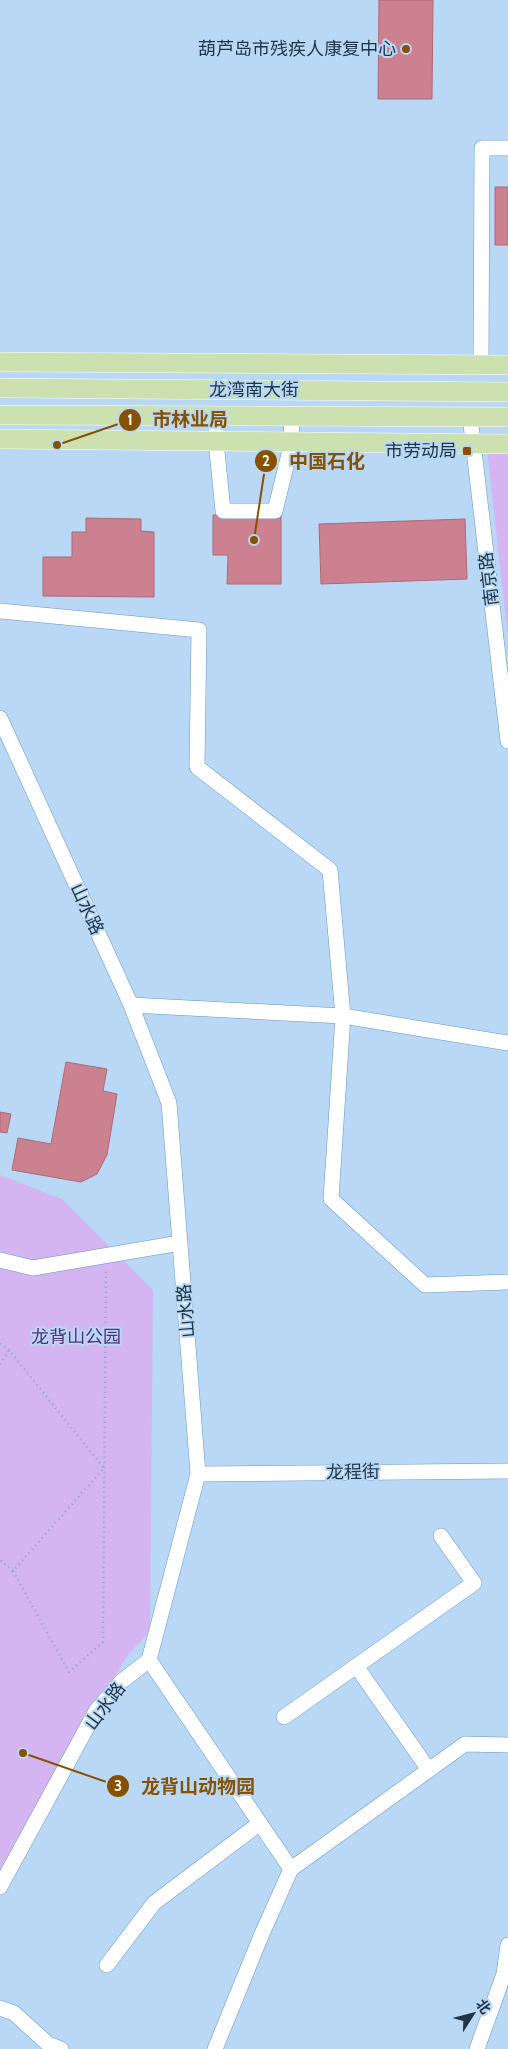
<svg xmlns="http://www.w3.org/2000/svg" width="508" height="2049" viewBox="0 0 508 2049" font-family="Cabin,'Noto Sans SC',sans-serif">
<rect width="100%" height="100%" fill="#b9d8f5"/>
<path fill="#d4b5f2" d="M 487,449 L 508,450 L 508,639 Z
M 0,1175 L 62,1199 L 153,1290 L 150,1631 L 127,1656 L 0,1869 Z"/>
<path fill="#cb818f" stroke="#ad6977" d="M 379,0 L 433,0 L 432,99 L 378,99 Z
M 495,187 L 508,187 L 508,245 L 495,245 Z
M 213,515 L 281,515 L 281,584 L 227,584 L 228,555 L 213,555 Z
M 86,518 L 141,519 L 141,531 L 154,532 L 154,597 L 43,596 L 43,557 L 72,557 L 72,532 L 86,532 Z
M 465,519 L 467,579 L 321,584 L 319,524 Z
M 66,1062 L 107,1069 L 103,1091 L 117,1094 L 107,1155 L 97,1174 L 81,1182 L 12,1170 L 18,1138 L 51,1144 Z
M 0,1112 L 11,1114 L 7,1133 L 0,1132 Z"/>
<g fill="none" stroke-linecap="round" stroke-linejoin="round">
<defs>
<path id="minor" d="M 481,365 L 482,148 L 508,148
M 216,416 L 216,441 L 223,511 L 275,511 L 292,442 L 291,416
M 470,416 L 508,741
M 0,611 L 199,630 L 197,767 L 330,870 L 343,1016 L 331,1199 L 425,1285 L 508,1282
M 0,718 L 131,1005 L 169,1103 L 198,1474 L 149,1660 L 122,1681 L 96,1711 L 0,1887
M 131,1005 L 343,1016 L 508,1043
M 0,1260 L 33,1268 L 180,1243
M 198,1474 L 508,1471
M 149,1660 L 291,1869
M 356,1666 L 429,1770
M 284,1717 L 474,1583 L 441,1536
M 107,1965 L 154,1903 L 260,1823
M 0,2008 L 14,2013 L 48,2044 L 61,2049
M 215,2049 L 261,1936 L 291,1869 L 465,1744 L 508,1745
M 477,2049 L 504,1974 L 508,1945"/>
<path id="major" d="M 0,362 L 508,365
M 0,388 L 508,392
M 0,415 L 508,417
M 0,439 L 508,444"/>
</defs>
<use href="#minor" stroke="#6597c5" stroke-width="16"/>
<use href="#major" stroke="#fff" stroke-width="20"/>
<path stroke="#8aa6c0" stroke-width="2.5" stroke-dasharray="1 4" stroke-linecap="butt" d="M 0,1344 L 9,1350 L 104,1468 L 13,1571 L 0,1560
M 0,1364 L 9,1350
M 13,1571 L 69,1672 L 103,1642 L 106,1269"/>
<use href="#minor" stroke="#fff" stroke-width="15"/>
<use href="#major" stroke="#cde1b0" stroke-width="19"/>
</g>
<g fill="#875100" stroke="#b9d8f5" stroke-width="2">
<circle cx="406" cy="49" r="5"/>
<rect x="462" y="446" width="10" height="10" rx="2.5"/>
</g>
<g text-anchor="middle" stroke-width="4" stroke-linejoin="round" paint-order="stroke">
<g font-size="18" fill="#1f3447" stroke="#b9d8f5" text-anchor="end">
<text x="396" y="55">葫芦岛市残疾人康复中心</text>
<text x="457" y="457">市劳动局</text>
</g>
<g font-size="18" fill="#1f3447" stroke="#b9d8f5">
<text x="254" y="396">龙湾南大街</text>
<text transform="translate(489 579) rotate(-97)" y="6">南京路</text>
<text transform="translate(87 909) rotate(65)" y="6">山水路</text>
<text transform="translate(186 1311) rotate(-95)" y="6">山水路</text>
<text transform="translate(353 1472) rotate(-1)" y="6">龙程街</text>
<text transform="translate(105 1706) rotate(-53)" y="6">山水路</text>
</g>
<g font-size="18" fill="#562e77" stroke="#b9d8f5">
<text x="76" y="1343">龙背山公园</text>
</g>
</g>
<path fill="none" stroke="#875100" stroke-width="2" d="M57 445L130 420M254 540L266 461M23 1753L118 1786"/>
<g fill="#875100" stroke="#b9d8f5" stroke-width="2">
<circle cx="57" cy="445" r="5"/>
<circle cx="254" cy="540" r="5"/>
<circle cx="23" cy="1753" r="5"/>
<circle cx="130" cy="420" r="12"/>
<circle cx="266" cy="461" r="12"/>
<circle cx="118" cy="1786" r="12"/>
</g>
<g font-size="15" text-anchor="middle" font-weight="bold" fill="#fff">
<text x="130" y="425">1</text>
<text x="266" y="466">2</text>
<text x="118" y="1791">3</text>
</g>
<g font-size="19" text-anchor="middle" font-weight="bold" fill="#875100" stroke="#b9d8f5" stroke-width="4" stroke-linejoin="round" paint-order="stroke">
<text x="190" y="426">市林业局</text>
<text x="327" y="468">中国石化</text>
<text x="198" y="1793">龙背山动物园</text>
</g>
<g transform="translate(473 2014) rotate(54)" stroke="#b9d8f5" stroke-width="4" paint-order="stroke">
<path d="M0-4L9 19L0 12L-9 19Z" fill="#1f3447"/>
<text y="-8" font-size="14" font-weight="bold" text-anchor="middle" fill="#1f3447">北</text>
</g>
</svg>
